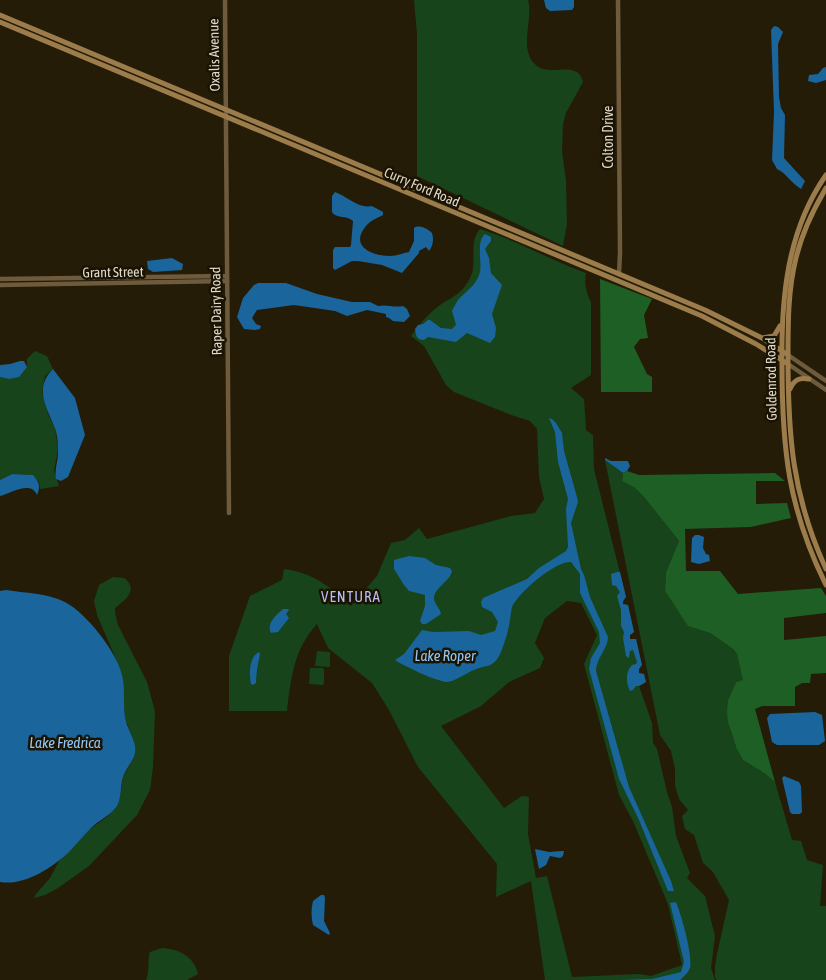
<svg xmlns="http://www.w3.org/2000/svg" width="826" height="980" viewBox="0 0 826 980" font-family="'Asap Condensed',sans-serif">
<rect width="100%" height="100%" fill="#241c07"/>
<path fill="#17441b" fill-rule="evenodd" d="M 414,0 L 528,0 C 534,19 517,51 537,66 C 551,77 578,59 583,82 L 566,113 L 563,124 L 562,151 L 566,181 L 567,224 L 563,246 L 417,176 L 417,34 Z
M 480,229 C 516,240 550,260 586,273 C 584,283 586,293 591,302 L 591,375 L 571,388 L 584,399 L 586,430 L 593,435 L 594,469 L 626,597 L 623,602 L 623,604 L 628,605 L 634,632 L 630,635 L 630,639 L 636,639 L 642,665 L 639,669 L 639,673 L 644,674 L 646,682 L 639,686 L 652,723 L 653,743 L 657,749 L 667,792 L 672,807 L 676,836 L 690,873 L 687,878 L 705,896 L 715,936 L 711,968 L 715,980 L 545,980 L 531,881 L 496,897 L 497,864 L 418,767 L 389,710 L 372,683 L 328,648 L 317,624 C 294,649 291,678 287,711 L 229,711 L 229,656 L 250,596 L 282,580 L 284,569 C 314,573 329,586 351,606 L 377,576 L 391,543 L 405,540 L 419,528 L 427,539 L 511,516 L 535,513 L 544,499 L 539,477 L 537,429 L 530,421 L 511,415 L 454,392 L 446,385 L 424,346 L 411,336 C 418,327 425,317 434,310 C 447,298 459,298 469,280 C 479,264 467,244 480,229 ZM 567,601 L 581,603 L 597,635 L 584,664 L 619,795 L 633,821 L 668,904 L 682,965 L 651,976 L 639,974 L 572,977 L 547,876 L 536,878 L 528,834 L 529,797 L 522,796 L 504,808 L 441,726 L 481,706 L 509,682 L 540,668 L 544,658 L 535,643 L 545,618 Z
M 35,351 L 47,356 L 53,369 L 45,376 L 42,392 L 48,414 L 55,428 L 58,450 L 54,471 L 59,486 L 40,489 L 39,482 L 32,475 L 12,474 L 0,480 L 0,377 L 9,379 L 27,367 L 27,359 Z
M 605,460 L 623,473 L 622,481 L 635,488 L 644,497 L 679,541 L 666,572 L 665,591 L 688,625 L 710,633 L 733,649 L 737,654 L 744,680 L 736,682 L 728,700 L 728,723 L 731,733 L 743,760 L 764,773 L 775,782 L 792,840 L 801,841 L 807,860 L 823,865 L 820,906 L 826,906 L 826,980 L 717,980 L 715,978 L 715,966 L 717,954 L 729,900 L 713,872 L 703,863 L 694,835 L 685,829 L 682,816 L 688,810 L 679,799 L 675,785 L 675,769 L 671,751 L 660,735 Z
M 113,577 L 124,578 C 139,589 126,600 115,608 L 115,613 L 118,625 L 147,682 L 155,711 L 153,767 L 150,790 L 137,815 L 89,866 L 58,888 L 45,895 L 34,898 L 36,894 L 50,878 L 59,861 L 89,830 L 108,816 L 117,805 L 120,797 L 123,777 L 133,759 L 134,741 L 126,721 L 116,659 L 97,615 L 94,601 L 99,585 Z
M 317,651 L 330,652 L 330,666 L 329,667 L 315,666 Z
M 310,668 L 323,668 L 324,670 L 324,683 L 323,685 L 309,684 Z
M 162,948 C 179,949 194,956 198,974 L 187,980 L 146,980 C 150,971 147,961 150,952 Z"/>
<path fill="#1d5f24" d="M 600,279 L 652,299 L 644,315 L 648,338 L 640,339 L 634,347 L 647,374 L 652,377 L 652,392 L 601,392 Z
M 627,471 L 639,475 L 775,473 L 785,481 L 756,481 L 756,504 L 787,503 L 791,518 L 751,527 L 685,529 L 686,571 L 720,571 L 738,594 L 821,588 L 826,596 L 826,613 L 784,618 L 784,640 L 826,636 L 826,673 L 811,674 L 810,683 L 802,683 L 795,687 L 795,706 L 762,706 L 755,709 L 775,782 L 764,773 L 743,760 L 737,749 L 728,723 L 727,711 L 728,700 L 736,682 L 743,680 L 737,654 L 733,649 L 710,633 L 688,626 L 665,591 L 666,572 L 679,541 L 644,497 L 635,488 L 622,481 L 623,473 Z"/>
<path fill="#19659c" d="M 544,0 L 574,0 L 574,7 L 572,10 L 550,11 L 546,8 Z
M 774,26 L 778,27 L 783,32 L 778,44 L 779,97 L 781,108 L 785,115 L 784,158 L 805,181 L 801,189 C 792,184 786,173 777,169 L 772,160 L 774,112 L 771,30 Z
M 826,67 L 826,80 L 816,83 L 808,81 L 809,75 L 818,74 L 823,68 Z
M 335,192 C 347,196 358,209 372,206 L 383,212 L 383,215 C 377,218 370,221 366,226 C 349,246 372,256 390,256 C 396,256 403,253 409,252 L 414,241 L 414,228 C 419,224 428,229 432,233 C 434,239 433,246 429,251 L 426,247 L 419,251 L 419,253 L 402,273 L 382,265 L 358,261 L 352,261 L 335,270 L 333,268 L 333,250 L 335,247 L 350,247 L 351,245 L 353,221 C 347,215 336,219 332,212 L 332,196 Z
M 485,234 L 491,237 L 491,241 L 485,249 L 489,258 L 491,273 L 502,285 L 492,314 L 496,328 L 495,337 L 490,343 L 467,333 L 456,342 L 428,337 L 424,340 C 416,340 416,335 415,329 L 418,325 L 423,324 L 428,320 L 430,320 L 441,328 L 452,329 L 456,325 L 452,311 C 454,307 456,303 458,300 C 466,291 477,285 480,272 C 482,262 476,241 485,234 Z
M 172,258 L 183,264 L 182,270 L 153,272 L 148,269 L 147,261 Z
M 258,283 L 286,283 L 317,294 L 352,302 L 370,302 L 378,306 C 386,304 395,308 403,306 L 407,309 L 410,316 L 404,322 L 393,321 L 389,318 L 386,317 L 386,314 L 367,310 L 347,316 L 335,311 L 294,305 L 257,310 L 252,318 L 256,324 L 261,326 L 260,329 L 255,330 L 244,329 L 237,317 L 243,298 L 254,285 Z
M 20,361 L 24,361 L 27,367 L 19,377 L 9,379 L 0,377 L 0,365 L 10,364 Z
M 53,369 L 75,398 L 85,435 L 68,477 L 61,481 L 56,479 C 54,468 59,460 58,449 C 58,442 57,432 54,426 C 46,406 34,388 53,369 Z
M 549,418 L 552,419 L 556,423 L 562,433 L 564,451 L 577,497 L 578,502 L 571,523 L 581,569 L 584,575 L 590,597 L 608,637 C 608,649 596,658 596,671 L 629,787 L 671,881 L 674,891 L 668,891 L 639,820 L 619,779 L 589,669 L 591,658 L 600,643 L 599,632 L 580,593 L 580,574 L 571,562 C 555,561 518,593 512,607 C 511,611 511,615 510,619 C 509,629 505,642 501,652 C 493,669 488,664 474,670 C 468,672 454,682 447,682 C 435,681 404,666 395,660 L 404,654 L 422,630 L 433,632 L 469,631 L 481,635 L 495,631 L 498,622 L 492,612 L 482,607 L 481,602 L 483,598 L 527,579 L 539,568 L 566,551 L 568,547 L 566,509 L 568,499 L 558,462 L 555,432 Z
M 605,458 L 611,461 L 628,461 L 630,466 L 627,471 L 623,473 L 605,460 Z
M 12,474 L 33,475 C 39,482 41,486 37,495 C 31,480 11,493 0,496 L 0,480 Z
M 695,535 L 699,535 L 704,537 L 703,548 L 706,554 L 709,555 L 710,561 L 699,564 L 691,562 L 692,538 Z
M 409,556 L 425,558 L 436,565 L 450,568 L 452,571 C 450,582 434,587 434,599 C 435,605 440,608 441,614 L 426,624 L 422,624 L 420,621 L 425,606 L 425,595 L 409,591 L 404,585 L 394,569 L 394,560 Z
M 617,572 L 620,572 L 626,597 L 623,601 L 623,604 L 628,605 L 634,632 L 630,635 L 630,639 L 636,639 L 642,665 L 639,669 L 639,673 L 644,674 L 646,682 L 639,686 L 636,686 L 633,690 L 630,691 C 626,683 625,672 632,665 L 636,664 L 637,662 L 633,650 L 630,651 L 629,658 L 626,656 L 623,638 L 624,632 L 621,626 L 621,610 L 617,596 L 620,592 L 616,586 L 612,585 L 611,574 Z
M 6,590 C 25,593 47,593 65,602 C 86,613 117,652 122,675 C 126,690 122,706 126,721 C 128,731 137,741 135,753 C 133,762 126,768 123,777 C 120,786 122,797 117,806 C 110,816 99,820 91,828 C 83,836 76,845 68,853 C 50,869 24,886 0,882 L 0,591 Z
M 283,609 L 288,609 L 289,610 L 286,614 L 289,618 L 278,632 L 271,633 C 266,624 276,615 283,609 Z
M 259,652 L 260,654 C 258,664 256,673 256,683 L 253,685 L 251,684 C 249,674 249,657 259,652 Z
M 815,712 L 822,715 L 825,741 L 819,745 L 777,745 L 772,742 L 767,718 L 770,714 Z
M 784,776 L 799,782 L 801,786 L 802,812 L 800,814 L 792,814 L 790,812 L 782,778 Z
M 535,849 L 549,852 L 562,851 L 564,851 L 563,856 L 560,858 L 550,856 L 546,865 L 539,869 Z
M 321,895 L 324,895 L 325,898 L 324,921 L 330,933 L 329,935 L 313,925 C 311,917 311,909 313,901 Z
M 676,902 C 681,914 693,955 690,968 C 688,973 684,976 680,980 L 619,980 L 652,979 L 681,972 L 684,962 L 670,903 Z"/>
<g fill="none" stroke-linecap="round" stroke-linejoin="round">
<path stroke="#6e5a3c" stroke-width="4.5" d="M 225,0 L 229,513
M 618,0 L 620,253 L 619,274
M 0,279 L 226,276
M 0,285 L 227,281
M 788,355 L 826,381
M 788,364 L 826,390"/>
<path stroke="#9d7c4c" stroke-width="5" d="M 0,15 L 705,310 L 762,338 L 788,355
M 0,22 L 702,316 L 756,344 L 788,364
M 826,175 C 787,231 781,298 782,364 C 782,449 788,508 826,585
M 826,188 C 813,210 802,233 796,258 C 788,290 788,323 788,356 C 788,436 792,495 826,569
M 762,338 L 774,336 L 780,326
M 790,389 C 794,380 799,377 809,379"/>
</g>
<g text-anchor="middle" stroke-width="5" stroke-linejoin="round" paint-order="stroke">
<g font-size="14" fill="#ded9cc" stroke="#1b1301">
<text transform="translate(214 55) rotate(-91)" y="5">Oxalis Avenue</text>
<text transform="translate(608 137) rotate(-90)" y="5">Colton Drive</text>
<text transform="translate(422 187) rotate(23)" y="5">Curry Ford Road</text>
<text transform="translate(113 272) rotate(-1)" y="5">Grant Street</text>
<text transform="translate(216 311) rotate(-91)" y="5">Raper Dairy Road</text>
<text transform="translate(771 379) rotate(-91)" y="5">Goldenrod Road</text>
</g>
<g font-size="15" letter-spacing="1" fill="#b6bef6" stroke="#1b1301">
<text x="351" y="602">VENTURA</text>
</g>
<g font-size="15" font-style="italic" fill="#93c8f6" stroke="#1b1301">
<text x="445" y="661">Lake Roper</text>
<text x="65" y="748">Lake Fredrica</text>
</g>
</g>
</svg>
